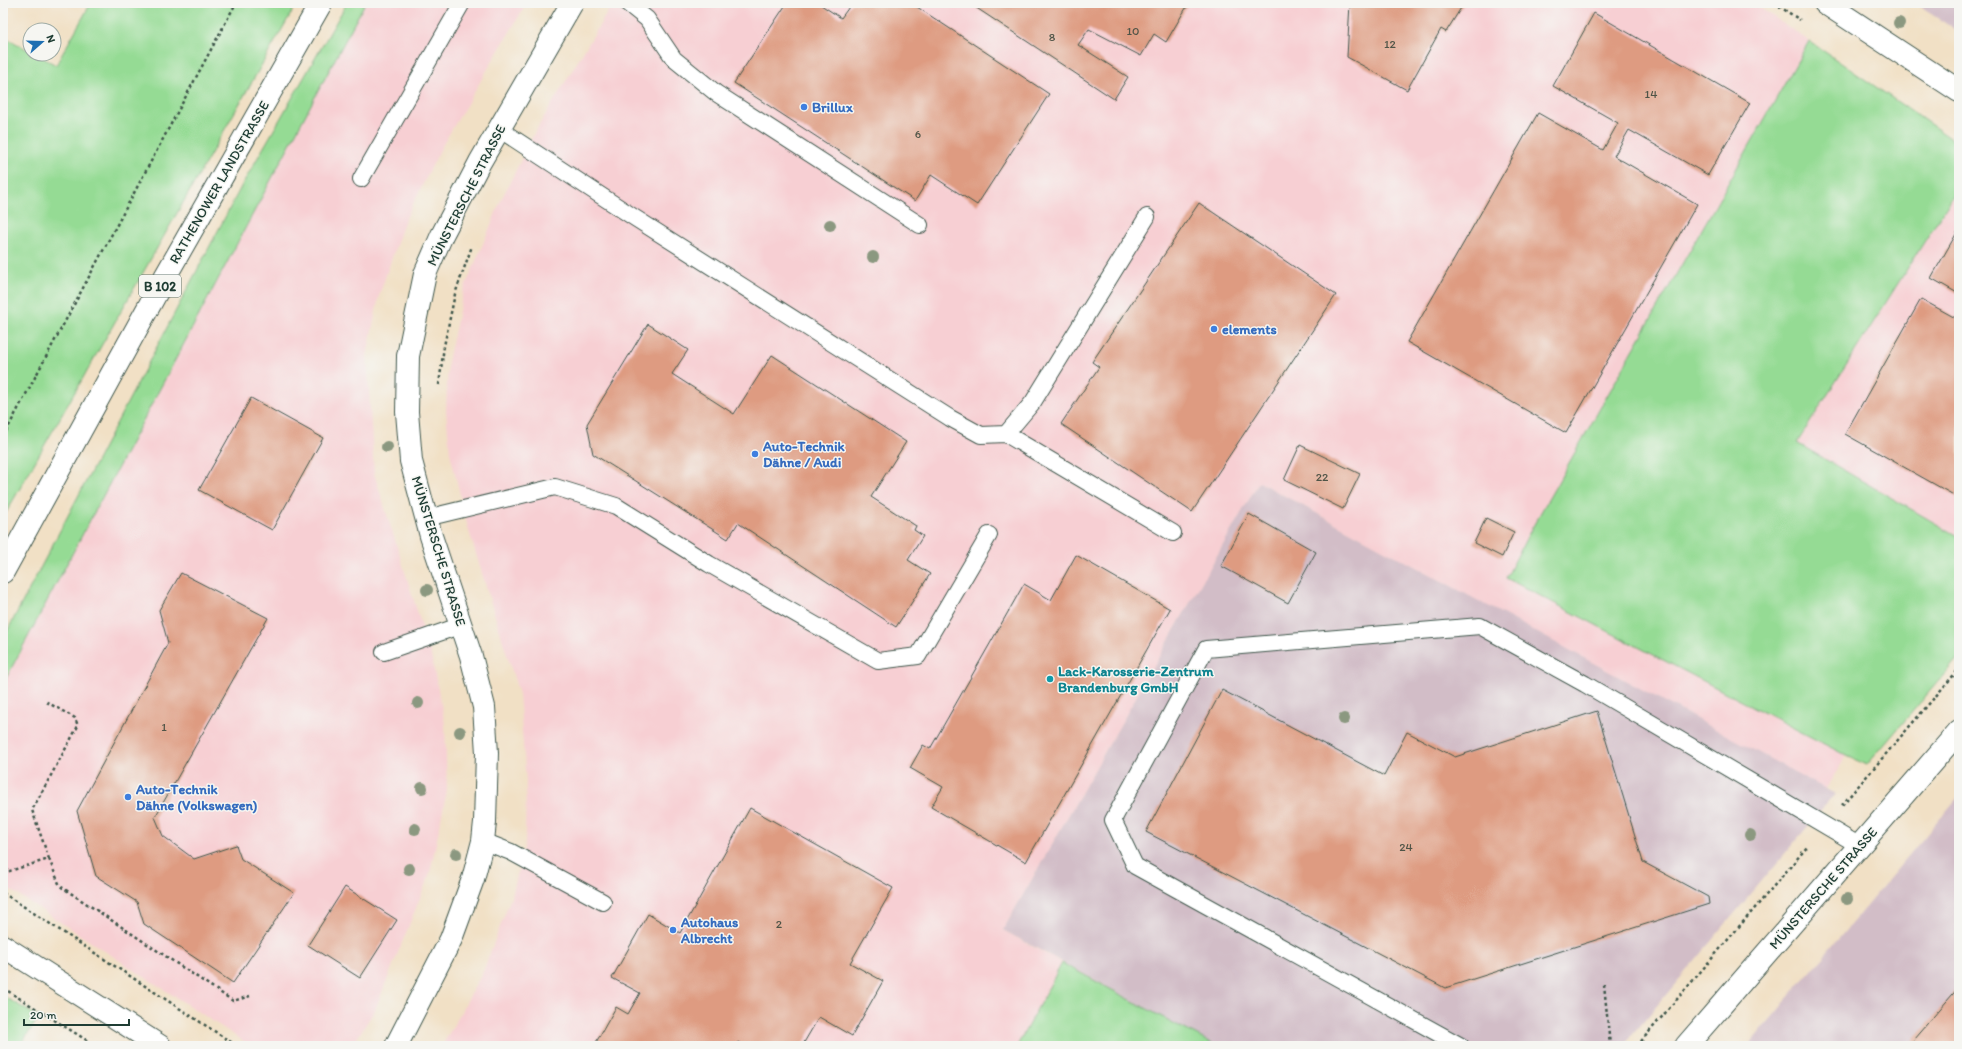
<svg xmlns="http://www.w3.org/2000/svg" width="1962" height="1049" viewBox="0 0 1962 1049" font-family="Itim,sans-serif">
<rect width="100%" height="100%" fill="#f6f6f2"/>
<filter id="ink" filterUnits="userSpaceOnUse"><feTurbulence type="fractalNoise" baseFrequency=".025" numOctaves="2"/><feDisplacementMap in="SourceGraphic" scale="8" xChannelSelector="R" yChannelSelector="G"/><feConvolveMatrix kernelMatrix="1 2 1 2 8 2 1 2 1" color-interpolation-filters="sRGB"/></filter>
<filter id="wash" filterUnits="userSpaceOnUse"><feTurbulence type="fractalNoise" baseFrequency=".012" numOctaves="4" result="noise"/><feDisplacementMap in="SourceGraphic" scale="16" xChannelSelector="R" yChannelSelector="G"/><feGaussianBlur stdDeviation="0.9" result="paint"/><feColorMatrix in="noise" values="0 0 0 0 0 0 0 0 0 0 0 0 0 0 0 0 0 1.4 0 .05"/><feComposite in="paint" operator="in"/></filter>
<g filter="url(#wash)">
<rect width="100%" height="100%" fill="#f1e0c5"/>
<path fill="#f7cfd3" d="M 365,3 L 527,3 L 442,146 L 404,222 L 379,296 L 367,356 L 374,473 L 431,655 L 445,724 L 447,790 L 430,873 L 375,1010 L 352,1046 L 251,1046 L 3,885 L 3,684 Z
M 613,3 L 1753,3 L 1809,41 L 1528,535 L 1506,578 L 1847,756 L 1825,789 L 1259,482 L 1003,930 L 1062,963 L 1017,1046 L 442,1046 L 483,972 L 513,892 L 525,843 L 526,781 L 519,694 L 468,528 L 450,453 L 446,411 L 448,362 L 463,292 L 502,198 L 535,132 Z
M 1959,187 L 1959,537 L 1797,444 Z"/>
<path fill="#d2bdc7" d="M 1914,3 L 1959,3 L 1959,32 Z
M 1259,482 L 1835,794 L 1623,1046 L 1216,1046 L 1003,930 Z
M 1959,796 L 1959,1046 L 1748,1046 Z"/>
<path fill="#95db94" stroke="#5a8c64" d="M 91,3 L 297,3 L 3,518 L 3,36 L 30,51 L 30,54 L 36,54 L 56,65 Z
M 347,3 L 365,3 L 3,684 L 3,639 L 242,185 Z
M 1809,41 L 1959,144 L 1959,187 L 1797,443 L 1959,537 L 1959,657 L 1867,765 L 1847,756 L 1506,578 L 1528,535 Z
M 1062,963 L 1216,1046 L 1017,1046 Z
M 3,996 L 39,1017 L 20,1046 L 3,1046 Z"/>
<g id="blocks">
<path fill="#de9b81" d="M 787,3 L 818,3 L 841,18 L 852,3 L 911,3 L 1049,94 L 977,205 L 931,175 L 915,201 L 734,83 Z
M 969,3 L 1189,3 L 1166,42 L 1154,34 L 1141,56 L 1089,29 L 1078,45 L 1128,77 L 1114,99 Z
M 1350,3 L 1464,3 L 1446,32 L 1441,29 L 1407,90 L 1347,57 Z
M 1594,13 L 1750,103 L 1708,175 L 1629,130 L 1614,156 L 1697,204 L 1566,433 L 1407,342 L 1538,113 L 1603,150 L 1618,123 L 1553,86 Z
M 1199,203 L 1336,295 L 1192,512 L 1061,424 L 1099,367 L 1092,362 Z
M 1959,229 L 1959,294 L 1931,278 Z
M 1921,299 L 1959,320 L 1959,498 L 1845,434 Z
M 648,324 L 688,350 L 672,374 L 734,414 L 772,355 L 906,442 L 871,497 L 916,526 L 914,530 L 923,536 L 908,560 L 930,574 L 896,627 L 738,523 L 728,539 L 593,454 L 587,424 Z
M 251,398 L 323,438 L 272,530 L 199,490 Z
M 1300,445 L 1360,474 L 1343,509 L 1284,480 Z
M 1249,514 L 1316,552 L 1288,603 L 1221,566 Z
M 1486,518 L 1514,532 L 1502,557 L 1474,543 Z
M 1076,555 L 1170,609 L 1026,862 L 931,807 L 943,787 L 910,768 L 923,745 L 930,749 L 1024,584 L 1051,600 Z
M 181,573 L 268,618 L 155,817 L 163,836 L 194,859 L 236,845 L 241,859 L 294,893 L 233,983 L 144,924 L 137,902 L 96,876 L 77,811 L 168,643 L 159,610 Z
M 1222,690 L 1384,776 L 1407,732 L 1455,757 L 1597,711 L 1643,862 L 1708,897 L 1709,904 L 1445,988 L 1146,832 Z
M 750,808 L 893,888 L 850,963 L 883,981 L 852,1036 L 819,1017 L 802,1046 L 744,1046 L 738,1042 L 736,1046 L 594,1046 L 616,1007 L 628,1014 L 640,993 L 612,978 L 648,914 L 680,933 Z
M 345,887 L 397,920 L 360,978 L 308,945 Z
M 1959,987 L 1959,1046 L 1908,1046 Z"/>
</g>
</g>
<g filter="url(#ink)">
<use href="#blocks" fill-opacity="0" stroke="#3e554a" stroke-width="1"/>
<g fill="none" stroke-linecap="round" stroke-linejoin="round">
<defs>
<path id="lane" d="M 627,3 L 647,19 L 674,59 L 716,93 L 920,225
M 499,129 L 635,218 L 950,418 L 981,435 L 1006,434 L 1033,402 L 1147,217
M 361,179 L 462,3
M 1006,434 L 1173,533
M 426,518 L 555,487 L 616,506 L 709,564 L 878,661 L 918,656 L 989,535
M 384,652 L 462,625
M 483,841 L 511,852 L 603,902
M 1461,1046 L 1135,866 L 1113,820 L 1206,649 L 1480,626 L 1585,684 L 1860,846"/>
<path id="street" d="M 1825,3 L 1959,91
M 396,1046 L 451,939 L 473,879 L 483,841 L 485,822 L 487,753 L 484,707 L 471,656 L 431,536 L 411,461 L 407,412 L 408,356 L 425,274 L 442,235 L 480,162 L 572,3
M 1686,1046 L 1959,731"/>
<path id="secondary" d="M 3,946 L 160,1046"/>
<path id="primary" d="M 3,572 L 165,277 L 321,3"/>
</defs>
<use href="#lane" stroke="#3e554a" stroke-width="18"/>
<use href="#street" stroke="#3e554a" stroke-width="24"/>
<use href="#secondary" stroke="#3e554a" stroke-width="24"/>
<use href="#primary" stroke="#3e554a" stroke-width="24"/>
<path stroke="#3e554a" stroke-width="2.5" stroke-dasharray="3 3" stroke-linecap="butt" d="M 1774,3 L 1800,20
M 439,385 L 444,346 L 455,294 L 472,246
M 3,437 L 236,3
M 1842,805 L 1959,669
M 49,859 L 60,886 L 233,1001 L 250,996
M 3,873 L 49,859 L 32,810 L 78,726 L 75,718 L 45,701
M 3,893 L 237,1046
M 1604,984 L 1610,1046
M 3,988 L 96,1046
M 1637,1046 L 1808,846"/>
<use href="#lane" stroke="#fff" stroke-width="16"/>
<use href="#street" stroke="#fff" stroke-width="22"/>
<use href="#secondary" stroke="#fff" stroke-width="22"/>
<use href="#primary" stroke="#fff" stroke-width="22"/>
</g>
<g fill="#8b9880">
<circle cx="1899" cy="23" r="6"/>
<circle cx="830" cy="225" r="6"/>
<circle cx="873" cy="257" r="6"/>
<circle cx="387" cy="447" r="6"/>
<circle cx="427" cy="590" r="6"/>
<circle cx="418" cy="703" r="6"/>
<circle cx="1344" cy="719" r="6"/>
<circle cx="460" cy="732" r="6"/>
<circle cx="422" cy="788" r="6"/>
<circle cx="415" cy="829" r="6"/>
<circle cx="1750" cy="835" r="6"/>
<circle cx="456" cy="854" r="6"/>
<circle cx="409" cy="869" r="6"/>
<circle cx="1847" cy="899" r="6"/>
</g>
</g>
<g fill="#3f7fe0" stroke="#f6f6f2" stroke-width="1.5">
<circle cx="804" cy="107" r="4"/>
<circle cx="1214" cy="329" r="4"/>
<circle cx="755" cy="454" r="4"/>
<circle cx="128" cy="797" r="4"/>
<circle cx="673" cy="930" r="4"/>
</g>
<circle fill="#0f9aa8" stroke="#f6f6f2" stroke-width="1.5" cx="1050" cy="679" r="4"/>
<g text-anchor="middle" stroke-width="3" stroke-linejoin="round" paint-order="stroke">
<g font-size="12" fill="#4f5447">
<text x="1133" y="35">10</text>
<text x="1052" y="41">8</text>
<text x="1390" y="48">12</text>
<text x="1651" y="98">14</text>
<text x="918" y="138">6</text>
<text x="1322" y="481">22</text>
<text x="164" y="731">1</text>
<text x="1406" y="851">24</text>
<text x="779" y="928">2</text>
</g>
<rect fill="#f6f6f2" stroke="#60746d" stroke-width="1" x="139" y="275" width="42" height="22" rx="3"/>
<g font-size="13" font-weight="bold" fill="#1f3d34">
<text x="160" y="291">B 102</text>
</g>
<g font-size="14" font-weight="bold" fill="#366cbe" stroke="#f6f6f2" text-anchor="start">
<text x="812" y="112">Brillux</text>
<text x="1222" y="334">elements</text>
<text x="763" y="451">Auto-Technik<tspan x="763" dy="16">Dähne / Audi</tspan></text>
<text x="136" y="794">Auto-Technik<tspan x="136" dy="16">Dähne (Volkswagen)</tspan></text>
<text x="681" y="927">Autohaus<tspan x="681" dy="16">Albrecht</tspan></text>
</g>
<g font-size="14" fill="#1f3d34" stroke="#f6f6f2">
<text transform="translate(219 182) rotate(-60)" y="5">RATHENOWER LANDSTRASSE</text>
<text transform="translate(466 195) rotate(-63)" y="5">MÜNSTERSCHE STRASSE</text>
<text transform="translate(439 551) rotate(73)" y="5">MÜNSTERSCHE STRASSE</text>
<text transform="translate(1823 888) rotate(-49)" y="5">MÜNSTERSCHE STRASSE</text>
</g>
<g font-size="14" font-weight="bold" fill="#0d838f" stroke="#f6f6f2" text-anchor="start">
<text x="1058" y="676">Lack-Karosserie-Zentrum<tspan x="1058" dy="16">Brandenburg GmbH</tspan></text>
</g>
</g>
<rect width="1962" height="1049" fill="none" stroke="#f6f6f2" stroke-width="16"/>
<g transform="translate(42 42) rotate(70)"><circle r="19" fill="#f6f6f2" stroke="#a0aca6"/>
<path d="M0-3L7 15L0 10L-7 15Z" fill="#1f6fb2"/>
<text y="-6" font-size="11" font-weight="bold" text-anchor="middle" fill="#1f3d34">N</text>
</g>
<path d="M24 1019v6h105v-6" fill="none" stroke="#1f3d34" stroke-width="2"/>
<text x="30" y="1019" font-size="12" fill="#1f3d34" stroke="#f6f6f2" stroke-width="3" paint-order="stroke">20 m</text>
</svg>
